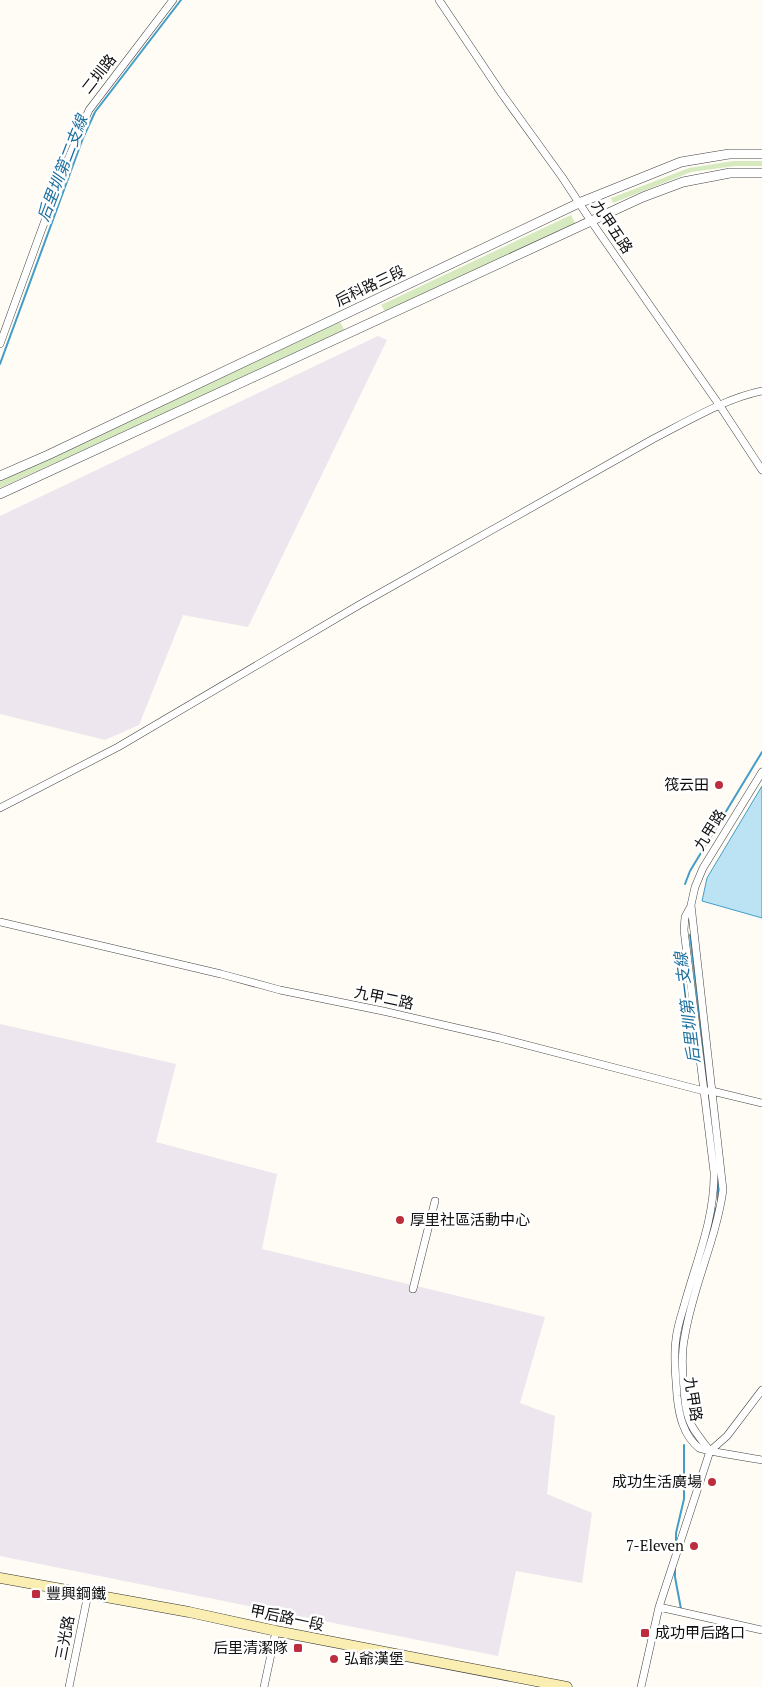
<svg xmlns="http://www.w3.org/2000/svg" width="762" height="1687" viewBox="0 0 762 1687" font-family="'PT Serif','Noto Sans TC',serif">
<rect width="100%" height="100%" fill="#fefcf4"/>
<path fill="#ede6ee" d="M 378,336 L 387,340 L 248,627 L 183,615 L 139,725 L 105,740 L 0,714 L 0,516 Z
M 0,1024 L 176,1064 L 156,1142 L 277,1174 L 262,1249 L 545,1317 L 520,1403 L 555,1416 L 547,1494 L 592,1513 L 582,1583 L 516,1571 L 498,1656 L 0,1556 Z"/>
<path fill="#d7e9be" d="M 733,161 L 762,161 L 762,166 L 735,166 L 691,172 L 613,203 L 611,198 L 689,168 Z
M 571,215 L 575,223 L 385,311 L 381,305 Z
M 340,322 L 345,331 L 0,488 L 0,481 Z"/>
<path fill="#bbe3f4" stroke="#449dc8" d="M 762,786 L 762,918 L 702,901 L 707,878 Z"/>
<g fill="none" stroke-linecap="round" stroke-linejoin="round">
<path stroke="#449dc8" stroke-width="2" d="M 0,364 L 83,138 L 95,112 L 181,0
M 685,884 L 690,871 L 762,752
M 690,935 L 707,1079
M 709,1102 L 713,1129
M 718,1201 L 718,1178
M 708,1237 L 716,1208
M 679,1353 L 684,1324
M 681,1393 L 682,1408
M 676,1545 L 676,1533 L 684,1499 L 684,1445
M 675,1567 L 675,1577 L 681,1609"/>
<defs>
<path id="minor" d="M 439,0 L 502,94 L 562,177 L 591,221 L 720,406 L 762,470
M 0,344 L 63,171 L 89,110 L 173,0
M 0,808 L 118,747 L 359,605 L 653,439 C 686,422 726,398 762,391
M 691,906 L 685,917 L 684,930 L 714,1172 C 715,1218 696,1262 684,1306 C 681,1316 677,1328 676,1339 C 673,1358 676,1377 677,1396 C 679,1415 683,1435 699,1448 C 704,1451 752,1458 762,1460
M 0,922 L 221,974 L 280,990 L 383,1011 L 500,1038 L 704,1091 L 712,1091 L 762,1103
M 413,1289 L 435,1201
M 710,1451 C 704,1443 697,1435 692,1426 C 686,1415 685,1402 684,1389 C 682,1371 681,1353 685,1335 C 693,1286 716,1240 723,1190 L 691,905 L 695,887 L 703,868 L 762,772
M 659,1607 L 762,1630
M 69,1687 L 88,1594
M 264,1687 L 276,1631
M 641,1687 L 659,1607 L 710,1451 L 727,1436 L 762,1390"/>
<path id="tertiary" d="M 0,476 L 48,455 L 579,203 L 681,162 L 729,154 L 762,154
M 0,494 L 643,197 L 683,182 L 730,173 L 762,173"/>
<path id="secondary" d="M 0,1578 L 189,1612 L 276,1631 L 567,1687"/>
</defs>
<use href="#minor" stroke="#434343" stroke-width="8"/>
<use href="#tertiary" stroke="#434343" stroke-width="10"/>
<use href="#secondary" stroke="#323232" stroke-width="11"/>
<use href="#minor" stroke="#fff" stroke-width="7"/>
<use href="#tertiary" stroke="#fff" stroke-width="9"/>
<use href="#secondary" stroke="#fbeeb2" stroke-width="10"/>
</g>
<g fill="#bc2d3e" stroke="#fff" stroke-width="2">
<circle cx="719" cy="785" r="5"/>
<circle cx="400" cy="1220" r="5"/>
<circle cx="712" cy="1482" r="5"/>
<circle cx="694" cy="1546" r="5"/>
<rect x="31" y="1589" width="10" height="10" rx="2.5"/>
<rect x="640" y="1628" width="10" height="10" rx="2.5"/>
<rect x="293" y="1643" width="10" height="10" rx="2.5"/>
<circle cx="334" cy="1659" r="5"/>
</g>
<g text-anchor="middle" stroke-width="5" stroke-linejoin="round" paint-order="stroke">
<g font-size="15" fill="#101010" stroke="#fff">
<text transform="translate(99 74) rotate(-52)" y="5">二圳路</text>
<text transform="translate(612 227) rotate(56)" y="5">九甲五路</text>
<text transform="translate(370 286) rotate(-25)" y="5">后科路三段</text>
<text transform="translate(710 830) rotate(-58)" y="5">九甲路</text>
<text transform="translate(384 998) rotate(12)" y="5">九甲二路</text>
<text transform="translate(693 1399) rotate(81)" y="5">九甲路</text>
<text transform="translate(287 1618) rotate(12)" y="5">甲后路一段</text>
<text transform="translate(65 1638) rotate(-79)" y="5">三光路</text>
</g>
<g font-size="15" fill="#101010" stroke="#fff" text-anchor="end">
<text x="709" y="790">筏云田</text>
<text x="410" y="1225" text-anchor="start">厚里社區活動中心</text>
<text x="702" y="1487">成功生活廣場</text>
<text x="684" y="1551">7-Eleven</text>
<text x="46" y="1599" text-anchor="start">豐興鋼鐵</text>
<text x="655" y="1638" text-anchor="start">成功甲后路口</text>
<text x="288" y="1653">后里清潔隊</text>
<text x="344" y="1664" text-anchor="start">弘爺漢堡</text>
</g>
<g font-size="16" font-style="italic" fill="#1d709e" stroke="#fff">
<text transform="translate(62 168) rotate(-69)" y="6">后里圳第二支線</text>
<text transform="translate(687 1008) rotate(-97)" y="6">后里圳第一支線</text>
</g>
</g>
</svg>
